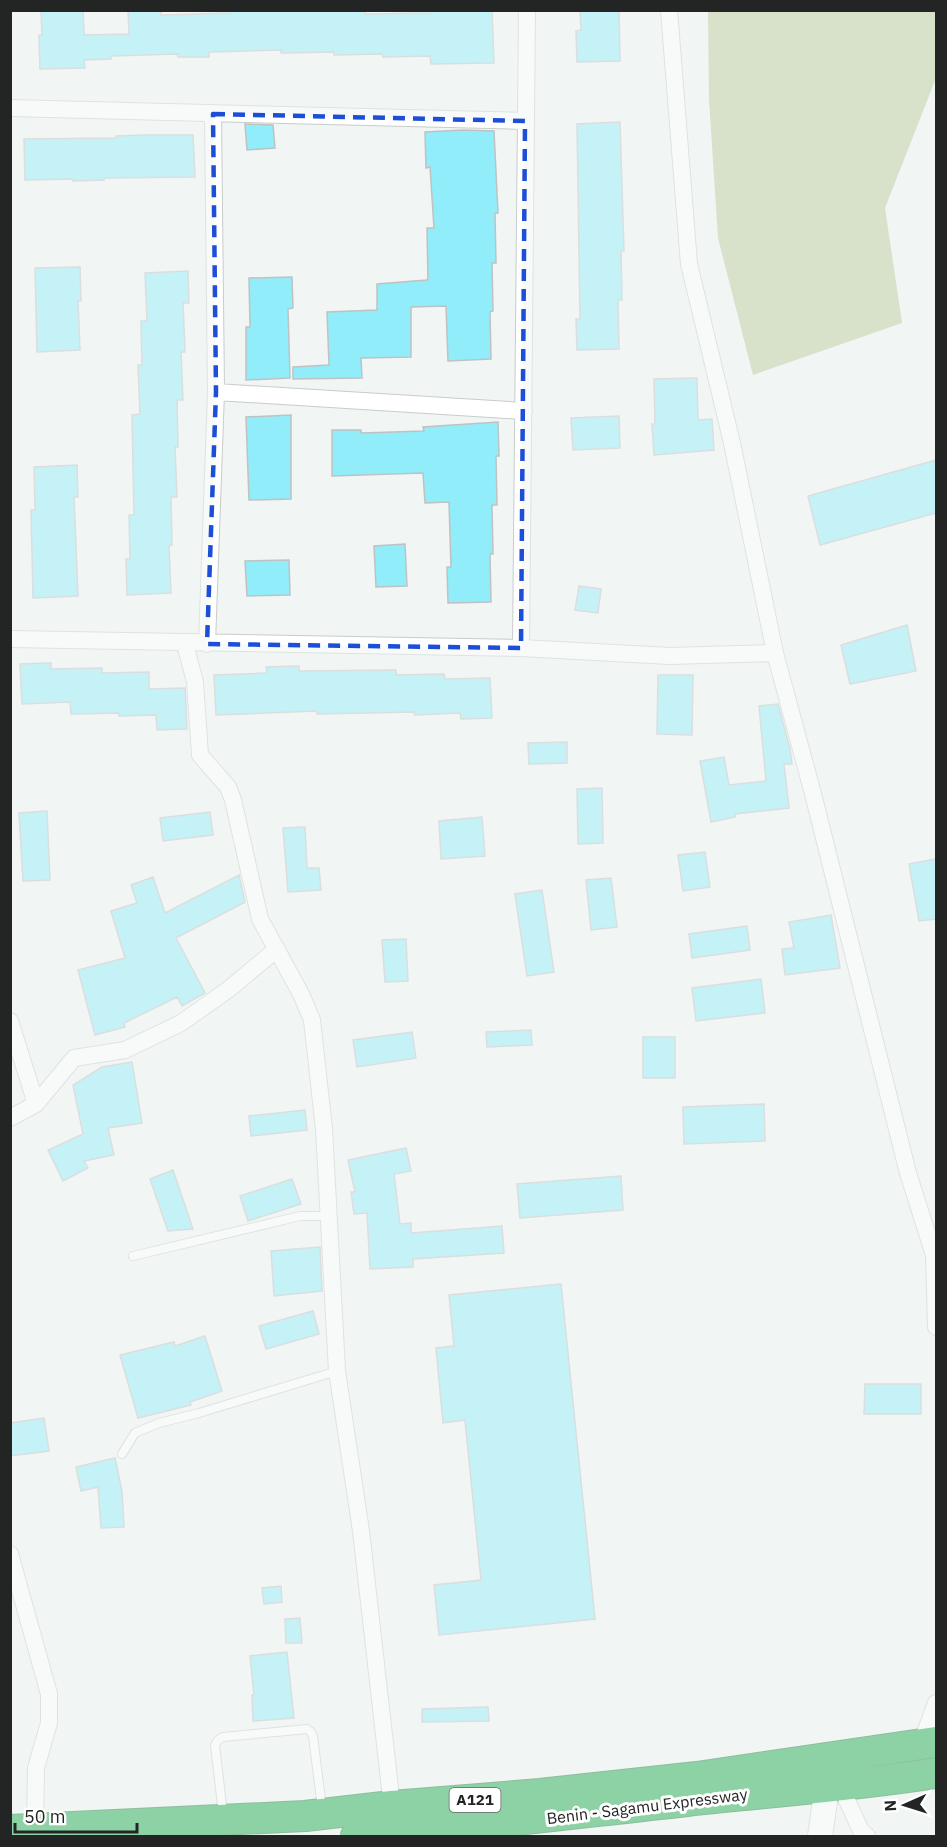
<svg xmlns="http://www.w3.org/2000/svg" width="947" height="1847" viewBox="0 0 947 1847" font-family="'IBM Plex Sans',sans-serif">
<rect width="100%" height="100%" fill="#f1f5f4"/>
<path fill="#bbc795" d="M 708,11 L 936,11 L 936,78 L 885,208 L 902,323 L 753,375 L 718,238 L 709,99 Z"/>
<path fill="#91edfa" stroke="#bfc2c3" stroke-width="1.5" d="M 41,10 L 83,10 L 84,35 L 129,34 L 128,10 L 161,10 L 161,15 L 231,13 L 231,10 L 365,10 L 365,14 L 430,13 L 430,10 L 492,10 L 494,63 L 431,64 L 430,56 L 383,57 L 382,54 L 334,55 L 334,52 L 281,53 L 281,50 L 209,52 L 209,57 L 178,57 L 178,54 L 111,56 L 111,59 L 84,60 L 85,68 L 40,69 L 39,35 L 42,35 Z
M 580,10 L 619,10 L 620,61 L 577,62 L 576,31 L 581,30 Z
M 620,122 L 624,251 L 621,251 L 622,300 L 618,300 L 619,349 L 577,350 L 576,319 L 580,319 L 577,124 Z
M 245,124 L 273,125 L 275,148 L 247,150 Z
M 464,130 L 494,131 L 498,213 L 495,213 L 496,263 L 492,263 L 493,311 L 490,312 L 491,359 L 448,361 L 446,306 L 411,307 L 411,357 L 361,358 L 362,378 L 293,379 L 293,367 L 329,365 L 327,312 L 377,310 L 377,284 L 427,280 L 428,278 L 427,228 L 434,228 L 430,167 L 426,168 L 425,132 Z
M 147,135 L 193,135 L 195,177 L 104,178 L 104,180 L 73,181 L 73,179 L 25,180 L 24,139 L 116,138 L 116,136 Z
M 80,267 L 81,301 L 78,301 L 80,350 L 37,352 L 35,268 Z
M 188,271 L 189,303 L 183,303 L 185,352 L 181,352 L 183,400 L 177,400 L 178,447 L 175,447 L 177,497 L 171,497 L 172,545 L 169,546 L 171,593 L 127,595 L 126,559 L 130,559 L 129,515 L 134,515 L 132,415 L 140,414 L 138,365 L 142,365 L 141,321 L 147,321 L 145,273 Z
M 292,277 L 293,308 L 288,309 L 290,378 L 246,380 L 246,327 L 250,327 L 249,278 Z
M 697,378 L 698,420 L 712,419 L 714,450 L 654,455 L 652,424 L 655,424 L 654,379 Z
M 291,415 L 291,499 L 249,500 L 246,417 Z
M 619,416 L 620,448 L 573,450 L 571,418 Z
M 498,422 L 499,456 L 496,456 L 497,505 L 492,505 L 493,554 L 490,554 L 491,602 L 448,603 L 447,567 L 451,567 L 449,502 L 425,503 L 423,473 L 332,476 L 332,430 L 361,430 L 361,433 L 424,431 L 423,427 Z
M 936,460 L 936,513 L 820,545 L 808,496 Z
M 77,465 L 78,497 L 74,497 L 78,596 L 33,598 L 31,510 L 35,510 L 34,467 Z
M 405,544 L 407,586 L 376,587 L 374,546 Z
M 289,560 L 290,595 L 247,596 L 245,561 Z
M 579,586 L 601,589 L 598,613 L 575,610 Z
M 907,625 L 916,671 L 850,684 L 841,645 Z
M 51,663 L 51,669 L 102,668 L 102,673 L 149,672 L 149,689 L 185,688 L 187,729 L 157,730 L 156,715 L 119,716 L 119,713 L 71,714 L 70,702 L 22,704 L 20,664 Z
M 299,666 L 299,671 L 396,670 L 396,675 L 444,674 L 445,679 L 490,678 L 492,718 L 461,719 L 460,713 L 415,715 L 414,712 L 317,714 L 316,711 L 216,715 L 214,675 L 267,673 L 266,667 Z
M 658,675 L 693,675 L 692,735 L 657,734 Z
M 778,704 L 790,749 L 792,764 L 784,764 L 789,808 L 735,814 L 735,817 L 711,822 L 700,761 L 724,757 L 729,785 L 766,781 L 759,706 Z
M 567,742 L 567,763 L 529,764 L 528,743 Z
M 602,788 L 603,843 L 578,844 L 577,789 Z
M 47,811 L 50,880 L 23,881 L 19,813 Z
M 210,812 L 213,835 L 163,841 L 160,818 Z
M 482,817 L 485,856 L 441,859 L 439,821 Z
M 305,827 L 307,868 L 319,868 L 321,890 L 288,892 L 283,828 Z
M 705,852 L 710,887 L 683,891 L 678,855 Z
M 936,859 L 936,919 L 919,921 L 909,864 Z
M 239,875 L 245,902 L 176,938 L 205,993 L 182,1006 L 177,997 L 124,1023 L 125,1027 L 95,1035 L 78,970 L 125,958 L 111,911 L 137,903 L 131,885 L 153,877 L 165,913 Z
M 611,878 L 617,927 L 591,930 L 586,880 Z
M 542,890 L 554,972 L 527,976 L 515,894 Z
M 831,915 L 840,968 L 785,975 L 782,949 L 794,948 L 789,922 Z
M 747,926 L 750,950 L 692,958 L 689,934 Z
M 406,939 L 408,981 L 385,982 L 382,940 Z
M 761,979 L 765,1013 L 696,1021 L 692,988 Z
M 531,1030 L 532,1045 L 487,1047 L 486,1032 Z
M 412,1032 L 416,1058 L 357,1067 L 353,1040 Z
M 643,1037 L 675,1037 L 675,1078 L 643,1078 Z
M 132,1062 L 142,1123 L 108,1128 L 114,1155 L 84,1161 L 88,1168 L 63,1181 L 48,1150 L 83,1134 L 73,1085 L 102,1067 Z
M 764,1104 L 765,1141 L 684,1144 L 683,1107 Z
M 305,1110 L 307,1130 L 251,1136 L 249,1116 Z
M 406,1148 L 411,1171 L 394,1174 L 400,1224 L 411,1223 L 411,1233 L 502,1226 L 504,1253 L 413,1259 L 413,1267 L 370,1269 L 367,1213 L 354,1214 L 351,1192 L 355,1192 L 348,1160 Z
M 173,1170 L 193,1229 L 168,1231 L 150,1179 Z
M 621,1176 L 623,1210 L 520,1218 L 517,1184 Z
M 292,1179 L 301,1204 L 248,1221 L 240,1196 Z
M 320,1247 L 322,1291 L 274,1296 L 271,1251 Z
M 561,1284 L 595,1619 L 439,1635 L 434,1585 L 481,1580 L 465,1420 L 443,1423 L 436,1348 L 454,1346 L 449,1295 Z
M 313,1311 L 319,1334 L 266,1349 L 259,1326 Z
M 205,1336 L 222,1391 L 190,1402 L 191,1405 L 138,1418 L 120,1355 L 174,1342 L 175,1346 Z
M 865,1384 L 921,1384 L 921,1414 L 864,1414 Z
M 44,1418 L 49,1451 L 10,1456 L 10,1423 Z
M 115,1458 L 122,1491 L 124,1527 L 101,1528 L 98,1487 L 81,1491 L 76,1467 Z
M 281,1586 L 282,1602 L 264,1604 L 262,1588 Z
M 300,1618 L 302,1643 L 286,1643 L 285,1619 Z
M 287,1652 L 294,1718 L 253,1721 L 252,1695 L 254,1695 L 250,1656 Z
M 488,1707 L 489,1721 L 422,1722 L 422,1709 Z"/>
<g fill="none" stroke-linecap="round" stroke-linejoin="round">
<defs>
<path id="lane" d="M 133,1256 L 300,1216 L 329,1216
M 122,1454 L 135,1433 L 159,1423 L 199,1413 L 337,1371
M 223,1814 L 215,1745 L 218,1740 L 223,1737 L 307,1729 L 311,1732 L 313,1736 L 322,1808"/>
<path id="street" d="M 669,10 L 689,264 L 732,443 L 775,653 L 812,790 L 908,1173 L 934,1255 L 936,1327
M 10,108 L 525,121
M 216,392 L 524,411
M 10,639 L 521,648 L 670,656 L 775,653
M 185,644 L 195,682 L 200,755 L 228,787 L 233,800 L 260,919 L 301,994 L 312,1020 L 324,1129 L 337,1371 L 361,1531 L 392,1806
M 207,644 L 216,392 L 213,114
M 521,648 L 527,10
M 10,1021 L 36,1104
M 10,1118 L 36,1104 L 74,1058 L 125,1050 L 181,1023 L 229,989 L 277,949
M 10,1554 L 49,1694 L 49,1723 L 36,1768 L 35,1828
M 921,1744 L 936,1703
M 840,1785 L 861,1831 L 867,1836"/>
<path id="secondary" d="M 820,1836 L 827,1787 L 826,1770"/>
<path id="highway" d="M 10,1830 L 305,1816 L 392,1806 L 540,1794 L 697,1777 L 936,1742
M 356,1836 C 467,1827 577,1813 687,1801 C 770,1792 854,1786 936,1773"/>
</defs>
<use href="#lane" stroke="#c8cccb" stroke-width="10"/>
<use href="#street" stroke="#c8cccb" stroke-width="18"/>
<use href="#secondary" stroke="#c8cccb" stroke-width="26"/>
<use href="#highway" stroke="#187839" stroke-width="32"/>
<use href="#lane" stroke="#fff" stroke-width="8"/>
<use href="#street" stroke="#fff" stroke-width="16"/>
<use href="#secondary" stroke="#fff" stroke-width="24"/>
<use href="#highway" stroke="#12a645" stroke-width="30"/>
</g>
<path d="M0 0H947V1847H0ZM 213,114 L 525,121 L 521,648 L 207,644 L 216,392 Z" fill="#f1f5f4" fill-opacity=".55" fill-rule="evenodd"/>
<path fill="none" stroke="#1d4ed8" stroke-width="4.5" stroke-dasharray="12 8" stroke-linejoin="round" d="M 213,114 L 525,121 L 521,648 L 207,644 L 216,392 Z"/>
<g text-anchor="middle" stroke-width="6" stroke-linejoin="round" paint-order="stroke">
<rect fill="#fff" stroke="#656666" stroke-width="1.5" x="449.5" y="1788" width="51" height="24" rx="4.5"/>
<g font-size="15" font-weight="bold" fill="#232424">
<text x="475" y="1805">A121</text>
</g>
<g font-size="16" fill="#232424" stroke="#fff">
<text transform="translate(647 1806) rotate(-7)" y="6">Benin - Sagamu Expressway</text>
</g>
</g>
<rect width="947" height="1847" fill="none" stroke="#232424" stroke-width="24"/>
<g transform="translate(905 1805) rotate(267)" stroke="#ffffff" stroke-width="4.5" paint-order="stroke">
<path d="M0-4.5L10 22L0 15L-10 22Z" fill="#232424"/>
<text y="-9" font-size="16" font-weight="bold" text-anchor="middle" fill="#232424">N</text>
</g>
<path d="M15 1823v9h122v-9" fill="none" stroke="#232424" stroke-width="3"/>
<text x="24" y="1823" font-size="18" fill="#232424" stroke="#ffffff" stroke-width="4.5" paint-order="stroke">50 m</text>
</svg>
